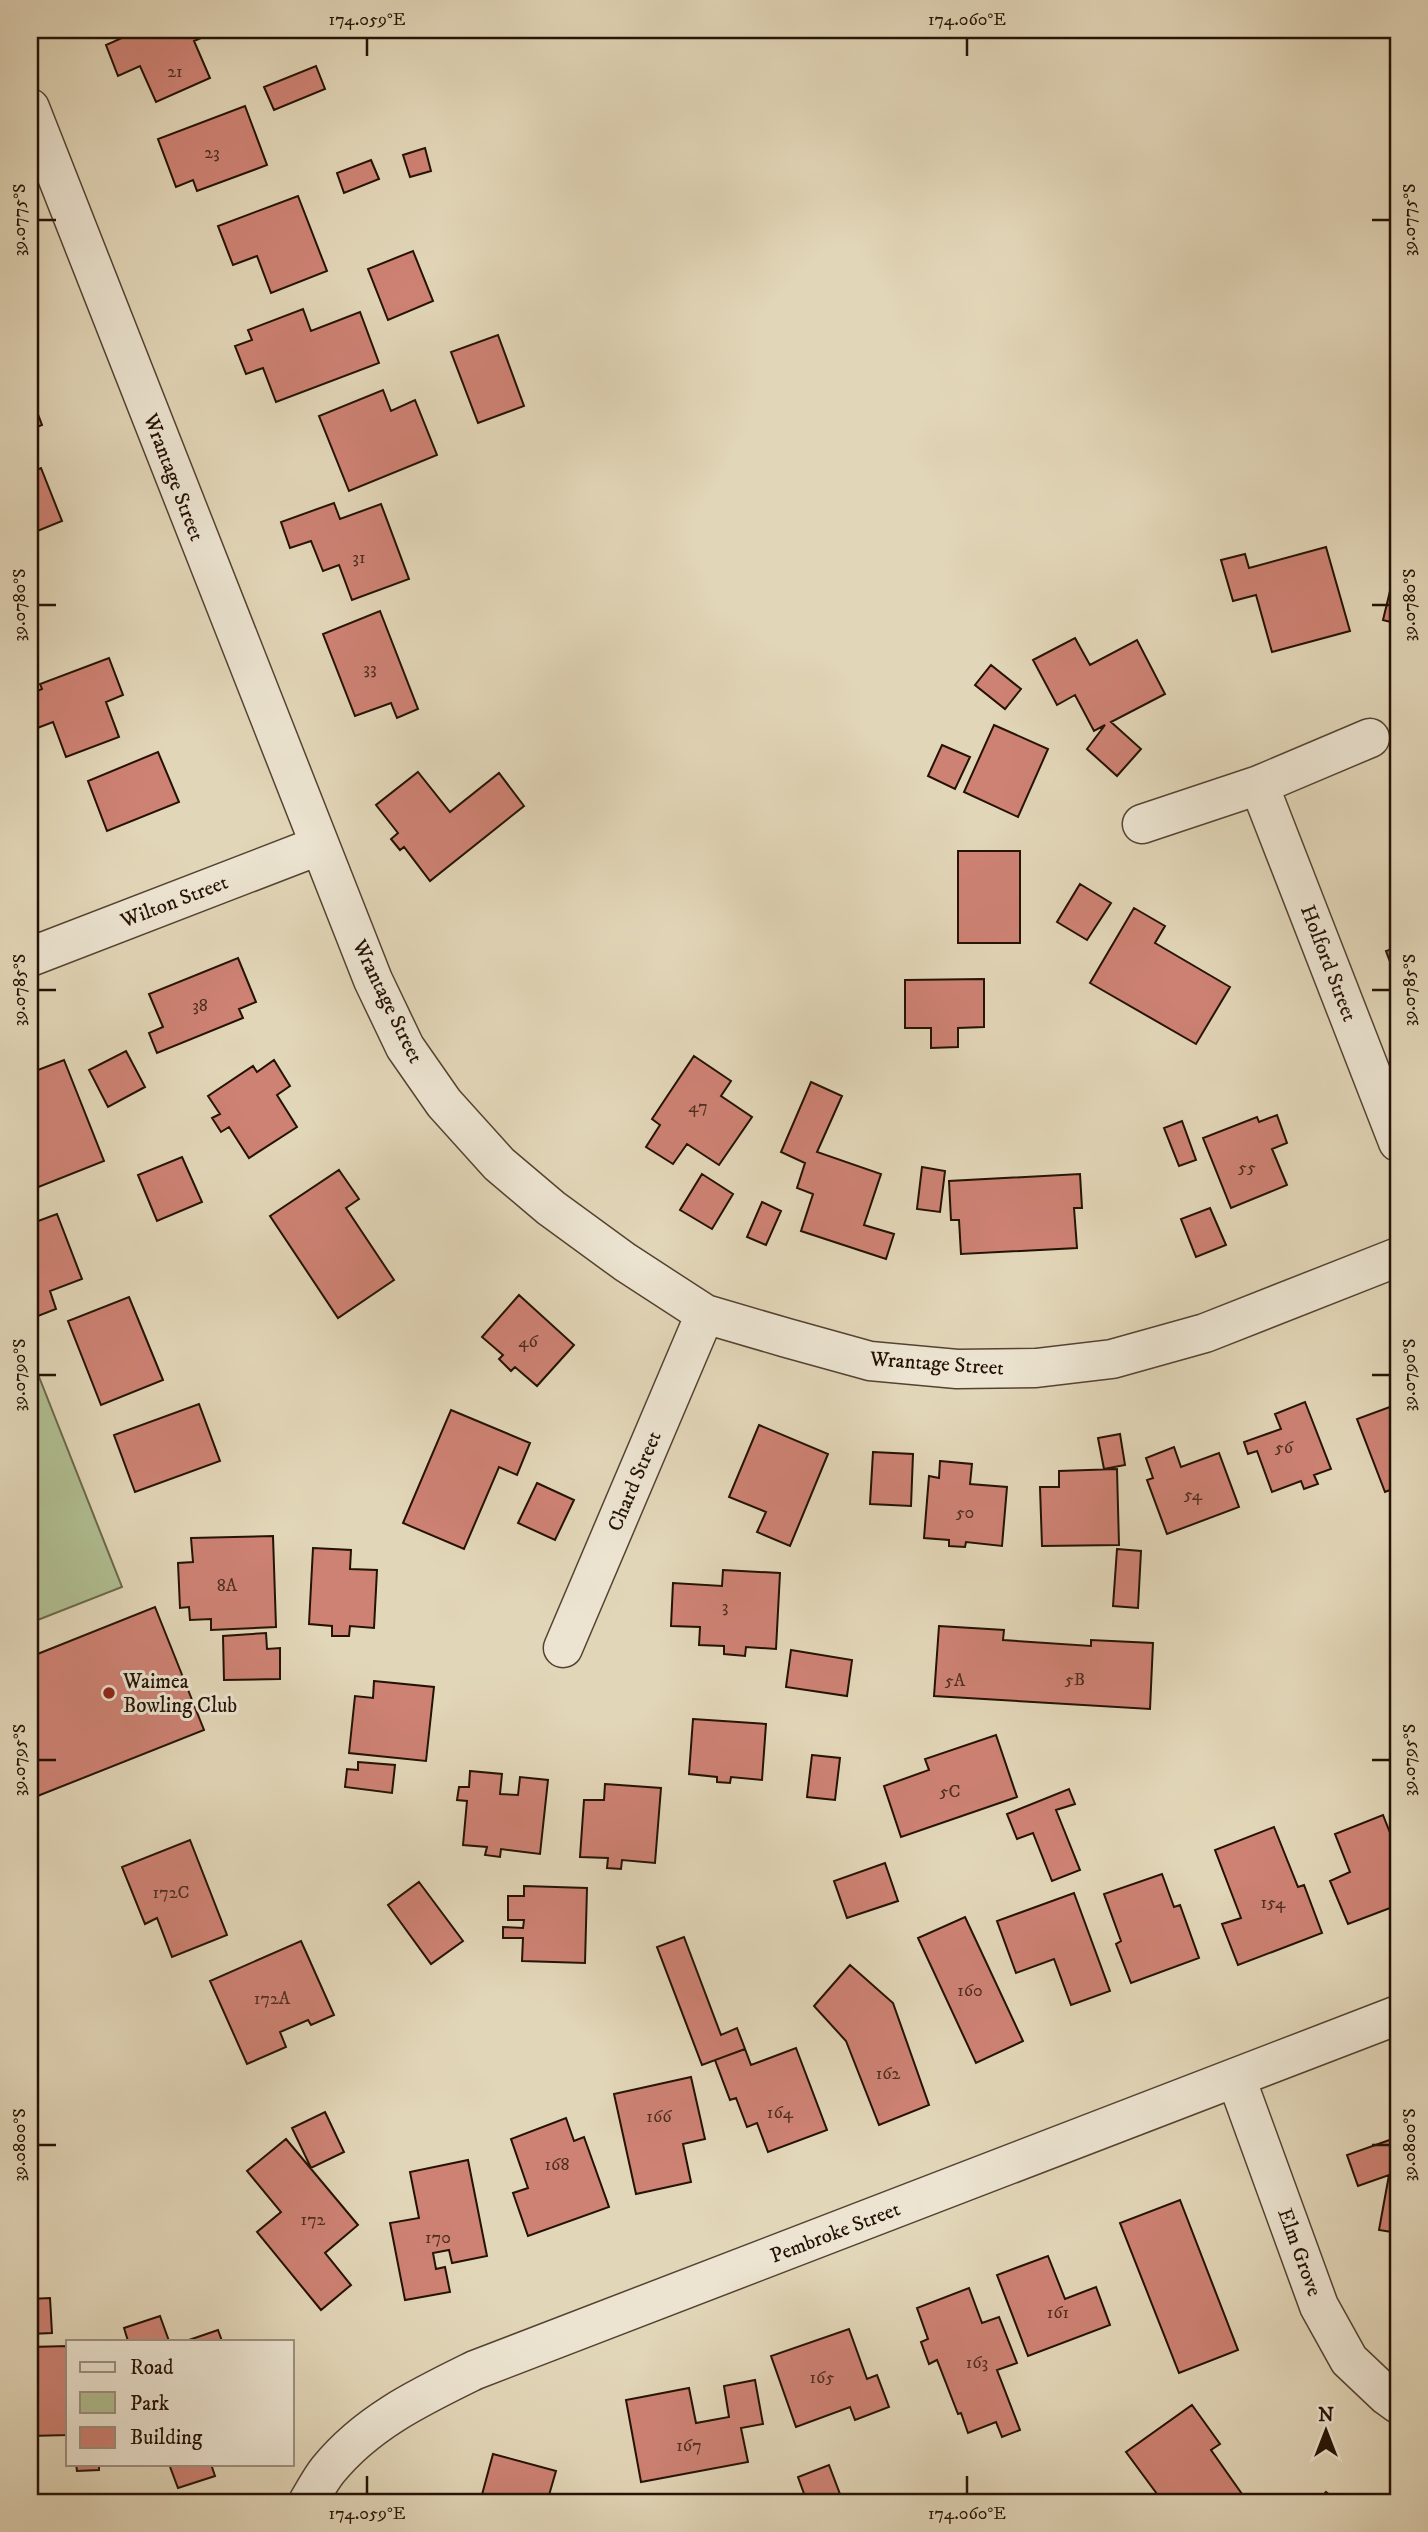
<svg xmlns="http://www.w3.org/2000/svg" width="1428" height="2532" viewBox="0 0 1428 2532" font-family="'IM FELL DW Pica',serif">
<rect width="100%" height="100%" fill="#e2d6b8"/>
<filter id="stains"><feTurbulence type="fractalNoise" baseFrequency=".00286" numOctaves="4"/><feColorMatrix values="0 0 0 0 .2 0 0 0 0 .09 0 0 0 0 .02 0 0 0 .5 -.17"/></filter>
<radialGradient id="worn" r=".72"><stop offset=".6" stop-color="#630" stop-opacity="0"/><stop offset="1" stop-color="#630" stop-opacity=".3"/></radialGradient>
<path fill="#b0be91" stroke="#6a684a" stroke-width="2" d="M 30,1354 L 122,1587 L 30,1623 Z"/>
<path fill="#ce8274" stroke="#241204" stroke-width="2" d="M 130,30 L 208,30 L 210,34 L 194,41 L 210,78 L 156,102 L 140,66 L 118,76 L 106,45 L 131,34 Z
M 316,66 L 325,89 L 274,110 L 264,87 Z
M 245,106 L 267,165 L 197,191 L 193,180 L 176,187 L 158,139 Z
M 425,148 L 431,171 L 410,177 L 403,155 Z
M 371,160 L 379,179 L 344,193 L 337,173 Z
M 298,196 L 327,271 L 271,293 L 257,256 L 233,265 L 218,226 Z
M 413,251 L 433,301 L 388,320 L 368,269 Z
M 303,309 L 311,331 L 360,312 L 379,363 L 276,402 L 263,368 L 246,374 L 235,346 L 252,340 L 248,330 Z
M 498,335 L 524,406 L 478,423 L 451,352 Z
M 383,390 L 391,411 L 415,400 L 437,455 L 349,491 L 319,416 Z
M 30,393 L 42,425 L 30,430 Z
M 41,468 L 62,521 L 30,534 L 30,473 Z
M 334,503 L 340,519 L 381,504 L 409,579 L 352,600 L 339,565 L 323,571 L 311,541 L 290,548 L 281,522 Z
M 1326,547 L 1350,631 L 1272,652 L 1256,595 L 1233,601 L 1221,560 L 1245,554 L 1249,568 Z
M 1398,558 L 1398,624 L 1383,620 Z
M 380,611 L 418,709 L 397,718 L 391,703 L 355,716 L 323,634 Z
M 1075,638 L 1090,665 L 1137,640 L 1165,694 L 1111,722 L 1141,749 L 1117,776 L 1087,749 L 1105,725 L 1094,731 L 1075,695 L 1057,705 L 1033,660 Z
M 109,658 L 123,695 L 106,702 L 119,737 L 66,757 L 53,722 L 32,730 L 30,694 L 42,689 L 40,684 Z
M 991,665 L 1021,689 L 1005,709 L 975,685 Z
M 994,725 L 1048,749 L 1018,817 L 964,792 Z
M 942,745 L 970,757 L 955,789 L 928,776 Z
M 158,752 L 179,802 L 107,831 L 88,781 Z
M 418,772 L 450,812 L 499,773 L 524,806 L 430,881 L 404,847 L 400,850 L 391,839 L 398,833 L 376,805 Z
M 958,851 L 1020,851 L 1020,943 L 958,943 Z
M 1080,884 L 1111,903 L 1087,940 L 1057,922 Z
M 1134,908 L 1165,926 L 1155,943 L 1230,987 L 1196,1044 L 1090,983 Z
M 1398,947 L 1398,983 L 1386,951 Z
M 238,958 L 256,1002 L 239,1009 L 243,1018 L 157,1053 L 149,1033 L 163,1027 L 149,994 Z
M 984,979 L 984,1027 L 958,1028 L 958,1047 L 931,1048 L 931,1028 L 905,1028 L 905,980 Z
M 126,1051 L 145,1087 L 108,1107 L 89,1070 Z
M 694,1056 L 731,1081 L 721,1096 L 752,1117 L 719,1165 L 687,1144 L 673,1164 L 646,1147 L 660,1125 L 652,1119 Z
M 64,1060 L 104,1161 L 36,1188 L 30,1173 L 30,1073 Z
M 274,1060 L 290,1086 L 277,1095 L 297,1127 L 249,1158 L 229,1127 L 221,1132 L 212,1118 L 220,1114 L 208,1096 L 253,1066 L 257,1072 Z
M 811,1082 L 842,1096 L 817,1152 L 881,1174 L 864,1225 L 894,1234 L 886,1259 L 801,1231 L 813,1194 L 797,1188 L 805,1163 L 781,1152 Z
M 1277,1115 L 1287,1143 L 1272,1149 L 1287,1185 L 1231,1208 L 1203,1138 L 1257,1117 L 1259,1122 Z
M 1182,1121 L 1196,1160 L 1179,1166 L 1164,1128 Z
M 182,1157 L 202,1202 L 157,1221 L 138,1175 Z
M 922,1167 L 945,1171 L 940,1212 L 917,1209 Z
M 339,1170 L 359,1199 L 346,1208 L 394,1280 L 338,1318 L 270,1216 Z
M 702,1174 L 733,1194 L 712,1229 L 680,1210 Z
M 1080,1174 L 1082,1208 L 1074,1208 L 1077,1248 L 961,1254 L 959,1220 L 951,1220 L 949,1181 Z
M 762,1202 L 781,1211 L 766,1245 L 747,1237 Z
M 1210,1208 L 1226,1245 L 1196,1257 L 1181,1219 Z
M 57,1214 L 82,1279 L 50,1291 L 56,1309 L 38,1316 L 30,1295 L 30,1224 Z
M 519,1295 L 574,1345 L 537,1386 L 515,1367 L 511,1371 L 499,1359 L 503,1355 L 482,1337 Z
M 129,1297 L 163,1380 L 101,1405 L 68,1321 Z
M 1305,1402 L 1331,1469 L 1314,1475 L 1318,1484 L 1304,1489 L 1301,1481 L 1272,1492 L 1257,1451 L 1248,1454 L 1244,1442 L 1281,1429 L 1275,1414 Z
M 199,1404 L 220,1461 L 135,1492 L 114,1435 Z
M 1398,1404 L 1398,1487 L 1385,1492 L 1357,1419 Z
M 451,1410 L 530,1443 L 517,1475 L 499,1467 L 464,1549 L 403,1523 Z
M 759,1425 L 828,1454 L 790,1546 L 757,1532 L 766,1512 L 729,1497 Z
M 1120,1434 L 1125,1465 L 1104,1469 L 1098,1438 Z
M 1174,1447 L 1181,1467 L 1219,1453 L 1239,1507 L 1167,1534 L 1147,1480 L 1153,1478 L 1146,1458 Z
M 873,1452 L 913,1454 L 911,1506 L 870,1504 Z
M 940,1461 L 972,1464 L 970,1484 L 1007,1487 L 1002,1546 L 966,1542 L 965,1547 L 949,1546 L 949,1540 L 924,1538 L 929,1476 L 939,1478 Z
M 1117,1469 L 1119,1545 L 1042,1546 L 1040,1487 L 1059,1487 L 1059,1471 Z
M 537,1483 L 574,1500 L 555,1540 L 518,1523 Z
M 273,1536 L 276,1627 L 211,1630 L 211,1619 L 190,1620 L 189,1607 L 180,1608 L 178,1563 L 193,1562 L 191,1538 Z
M 313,1548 L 351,1550 L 350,1569 L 377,1570 L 374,1628 L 350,1626 L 349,1636 L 332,1636 L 332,1626 L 309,1624 Z
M 1117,1549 L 1141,1551 L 1138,1608 L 1113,1606 Z
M 723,1570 L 780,1573 L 776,1649 L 746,1647 L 745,1656 L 724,1654 L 724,1646 L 699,1645 L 700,1627 L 671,1626 L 673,1583 L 722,1586 Z
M 155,1607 L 204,1730 L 30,1799 L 30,1657 Z
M 939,1626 L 1004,1630 L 1003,1640 L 1091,1646 L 1091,1640 L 1153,1643 L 1150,1709 L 934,1696 Z
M 266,1633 L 267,1649 L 280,1648 L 280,1679 L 224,1680 L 223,1636 Z
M 791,1650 L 852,1660 L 847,1696 L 786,1687 Z
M 374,1681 L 434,1687 L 426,1761 L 349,1753 L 355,1696 L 373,1698 Z
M 693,1719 L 766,1724 L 762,1780 L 731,1777 L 730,1783 L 717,1782 L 717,1777 L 689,1774 Z
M 996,1735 L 1017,1797 L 901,1837 L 884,1786 L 929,1770 L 925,1759 Z
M 812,1755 L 840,1758 L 835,1800 L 807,1797 Z
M 358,1762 L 395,1765 L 392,1793 L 345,1787 L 347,1769 L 358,1770 Z
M 470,1771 L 502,1774 L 500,1794 L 518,1795 L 520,1777 L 548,1780 L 540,1854 L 501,1849 L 500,1857 L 485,1855 L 487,1847 L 463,1845 L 467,1801 L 457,1800 L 459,1787 L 469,1787 Z
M 605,1784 L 661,1788 L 655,1863 L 622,1860 L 621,1869 L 607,1868 L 608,1858 L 580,1857 L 584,1800 L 604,1800 Z
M 1069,1789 L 1075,1804 L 1056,1810 L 1080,1870 L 1052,1881 L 1033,1833 L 1017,1839 L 1007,1814 Z
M 1383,1815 L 1398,1853 L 1398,1905 L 1348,1924 L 1330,1881 L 1350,1872 L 1335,1834 Z
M 1274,1827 L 1298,1887 L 1304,1885 L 1322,1933 L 1238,1965 L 1222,1924 L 1241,1918 L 1215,1850 Z
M 190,1840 L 227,1935 L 172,1957 L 157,1918 L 145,1924 L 122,1867 Z
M 885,1863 L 898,1901 L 847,1918 L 834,1881 Z
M 1162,1874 L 1174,1907 L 1180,1905 L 1199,1958 L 1131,1983 L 1116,1944 L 1121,1941 L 1104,1894 Z
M 419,1882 L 463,1941 L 431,1964 L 388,1905 Z
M 524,1886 L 587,1888 L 585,1963 L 522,1961 L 523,1938 L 503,1938 L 503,1927 L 523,1928 L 524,1920 L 508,1920 L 508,1896 L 524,1896 Z
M 1074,1893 L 1110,1991 L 1071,2005 L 1054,1959 L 1016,1973 L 997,1921 Z
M 965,1917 L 1023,2041 L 976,2063 L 918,1938 Z
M 684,1937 L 721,2035 L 737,2028 L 745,2049 L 702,2065 L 657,1947 Z
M 301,1941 L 334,2015 L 311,2025 L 308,2020 L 280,2032 L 286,2047 L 247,2064 L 210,1981 Z
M 850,1965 L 893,2003 L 929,2105 L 879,2125 L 846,2041 L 814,2006 Z
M 796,2048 L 827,2130 L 768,2152 L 757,2123 L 747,2127 L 736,2098 L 730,2100 L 715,2060 L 745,2049 L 751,2065 Z
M 691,2077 L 705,2139 L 683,2144 L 691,2182 L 636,2194 L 614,2094 Z
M 325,2112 L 344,2152 L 311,2168 L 292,2128 Z
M 566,2118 L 574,2141 L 584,2137 L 609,2207 L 528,2236 L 513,2193 L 528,2188 L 511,2139 Z
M 1398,2137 L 1398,2233 L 1379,2230 L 1389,2175 L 1358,2186 L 1347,2155 Z
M 286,2139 L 358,2225 L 325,2253 L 351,2285 L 321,2310 L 257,2232 L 281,2212 L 247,2171 Z
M 468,2160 L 487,2256 L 452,2263 L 449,2250 L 433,2253 L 436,2269 L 445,2267 L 450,2292 L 405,2300 L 390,2223 L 419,2218 L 410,2172 Z
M 1180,2200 L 1238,2350 L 1179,2373 L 1120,2223 Z
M 1048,2256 L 1065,2299 L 1096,2287 L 1110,2325 L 1028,2356 L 997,2275 Z
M 969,2288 L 982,2323 L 999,2317 L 1017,2363 L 997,2370 L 1020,2430 L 1002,2437 L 996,2422 L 968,2433 L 961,2413 L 958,2414 L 937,2360 L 929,2364 L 921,2342 L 928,2339 L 917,2308 Z
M 50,2298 L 52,2333 L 30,2334 L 30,2299 Z
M 160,2316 L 169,2341 L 128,2341 L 124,2328 Z
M 849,2329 L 867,2379 L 877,2375 L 889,2407 L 855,2420 L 850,2407 L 796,2427 L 771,2356 Z
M 218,2330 L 222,2341 L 186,2341 Z
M 68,2346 L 68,2435 L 30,2436 L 30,2347 Z
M 755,2380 L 763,2424 L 741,2428 L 748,2462 L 641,2482 L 626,2400 L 689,2388 L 696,2423 L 729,2417 L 724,2386 Z
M 1192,2405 L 1220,2444 L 1211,2450 L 1242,2494 L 1231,2502 L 1163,2502 L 1126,2452 Z
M 493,2454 L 556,2471 L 547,2502 L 480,2502 Z
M 76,2464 L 99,2464 L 99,2470 L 77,2471 Z
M 169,2464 L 211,2464 L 215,2476 L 178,2488 Z
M 829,2465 L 843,2502 L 807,2502 L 798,2477 Z
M 1326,2492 L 1339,2502 L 1318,2502 Z"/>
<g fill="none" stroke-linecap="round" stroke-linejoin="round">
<defs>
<path id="street" d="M 30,108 L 373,980 L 405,1047 L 444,1103 L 499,1164 L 551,1208 L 625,1262 L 705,1314 L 787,1338 L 870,1361 L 957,1369 L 1036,1368 L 1112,1359 L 1205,1333 L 1398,1257
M 1259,785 L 1398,1142
M 1142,824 L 1259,785 L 1370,738
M 30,957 L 318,846
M 563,1648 L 705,1314
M 1236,2078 L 1319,2306 L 1349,2360 L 1387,2396 L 1398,2404
M 308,2502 C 314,2492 320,2480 328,2470 C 367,2422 420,2397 475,2370 L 1398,2015"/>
</defs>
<use href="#street" stroke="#544331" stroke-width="41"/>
<use href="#street" stroke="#ece4d1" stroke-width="38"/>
</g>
<path fill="none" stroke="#241204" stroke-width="2.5" d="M 367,38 L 367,56M 967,38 L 967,56M 38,220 L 56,220M 1372,220 L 1390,220M 38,605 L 56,605M 1372,605 L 1390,605M 38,990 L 56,990M 1372,990 L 1390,990M 38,1375 L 56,1375M 1372,1375 L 1390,1375M 38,1760 L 56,1760M 1372,1760 L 1390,1760M 38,2145 L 56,2145M 1372,2145 L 1390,2145M 367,2476 L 367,2494M 967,2476 L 967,2494"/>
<circle fill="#8f2418" stroke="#ece4d1" stroke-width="2.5" cx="109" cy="1693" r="7"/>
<g text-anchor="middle" stroke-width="6" stroke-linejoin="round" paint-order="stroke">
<g font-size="18" fill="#4e2e20">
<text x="175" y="77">21</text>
<text x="212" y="158">23</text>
<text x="359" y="563">31</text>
<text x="370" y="674">33</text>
<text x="200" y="1011">38</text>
<text x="698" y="1112">47</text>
<text x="1247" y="1173">55</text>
<text x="528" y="1347">46</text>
<text x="1284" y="1453">56</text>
<text x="1193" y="1500">54</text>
<text x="965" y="1518">50</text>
<text x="227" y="1591">8A</text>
<text x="725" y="1612">3</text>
<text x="1075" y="1685">5B</text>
<text x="955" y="1686">5A</text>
<text x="950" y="1797">5C</text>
<text x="171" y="1898">172C</text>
<text x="1273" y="1908">154</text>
<text x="970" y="1996">160</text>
<text x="272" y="2004">172A</text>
<text x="888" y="2079">162</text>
<text x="780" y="2118">164</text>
<text x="659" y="2122">166</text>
<text x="557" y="2170">168</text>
<text x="313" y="2225">172</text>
<text x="438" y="2243">170</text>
<text x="1058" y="2318">161</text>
<text x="977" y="2368">163</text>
<text x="822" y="2383">165</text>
<text x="689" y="2451">167</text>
</g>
<g font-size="21" fill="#241204" stroke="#ece4d1">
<text transform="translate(174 477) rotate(69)" y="7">Wrantage Street</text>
<text transform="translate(174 901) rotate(-21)" y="7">Wilton Street</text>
<text transform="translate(1329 963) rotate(69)" y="7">Holford Street</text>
<text transform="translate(388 1001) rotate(64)" y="7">Wrantage Street</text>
<text transform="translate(937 1363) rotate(4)" y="7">Wrantage Street</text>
<text transform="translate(634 1481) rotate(-67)" y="7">Chard Street</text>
<text transform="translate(835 2232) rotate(-21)" y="7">Pembroke Street</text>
<text transform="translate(1300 2252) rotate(70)" y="7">Elm Grove</text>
</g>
<g font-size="21" fill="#241204" stroke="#ece4d1" text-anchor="start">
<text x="123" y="1688">Waimea<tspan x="123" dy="24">Bowling Club</tspan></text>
</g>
</g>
<rect width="1428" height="2532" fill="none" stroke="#e2d6b8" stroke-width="77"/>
<rect x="66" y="2340" width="228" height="126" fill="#ece4d1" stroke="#9c907f" stroke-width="2"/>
<rect x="80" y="2362" width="35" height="10" fill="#ece4d1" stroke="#9c907f" stroke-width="2"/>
<text x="130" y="2374" font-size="21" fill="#241204">Road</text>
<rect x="80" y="2392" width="35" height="21" fill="#b0be91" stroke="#9c907f" stroke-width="2"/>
<text x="130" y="2410" font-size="21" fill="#241204">Park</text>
<rect x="80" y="2427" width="35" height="21" fill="#ce8274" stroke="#9c907f" stroke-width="2"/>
<text x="130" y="2444" font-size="21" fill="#241204">Building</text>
<g transform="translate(1326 2431)" stroke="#ece4d1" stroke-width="5" paint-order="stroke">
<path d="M0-5L12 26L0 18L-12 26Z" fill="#241204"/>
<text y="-10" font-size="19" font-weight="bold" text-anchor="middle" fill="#241204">N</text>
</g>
<rect x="38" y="38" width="1352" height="2456" fill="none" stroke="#241204" stroke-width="2.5"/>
<g font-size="18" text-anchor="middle" fill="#241204">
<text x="367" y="25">174.059°E</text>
<text x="967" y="25">174.060°E</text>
<text transform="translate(19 220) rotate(-90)" y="6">39.0775°S</text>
<text transform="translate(1409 220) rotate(-90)" y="6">39.0775°S</text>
<text transform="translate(19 605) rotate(-90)" y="6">39.0780°S</text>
<text transform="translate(1409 605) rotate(-90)" y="6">39.0780°S</text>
<text transform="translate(19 990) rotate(-90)" y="6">39.0785°S</text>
<text transform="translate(1409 990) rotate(-90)" y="6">39.0785°S</text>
<text transform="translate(19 1375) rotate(-90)" y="6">39.0790°S</text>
<text transform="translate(1409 1375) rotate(-90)" y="6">39.0790°S</text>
<text transform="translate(19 1760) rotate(-90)" y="6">39.0795°S</text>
<text transform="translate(1409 1760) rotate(-90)" y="6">39.0795°S</text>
<text transform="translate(19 2145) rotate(-90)" y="6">39.0800°S</text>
<text transform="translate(1409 2145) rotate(-90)" y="6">39.0800°S</text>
<text x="367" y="2519">174.059°E</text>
<text x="967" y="2519">174.060°E</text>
</g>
<rect width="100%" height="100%" filter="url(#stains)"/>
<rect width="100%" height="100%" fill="url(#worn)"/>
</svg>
